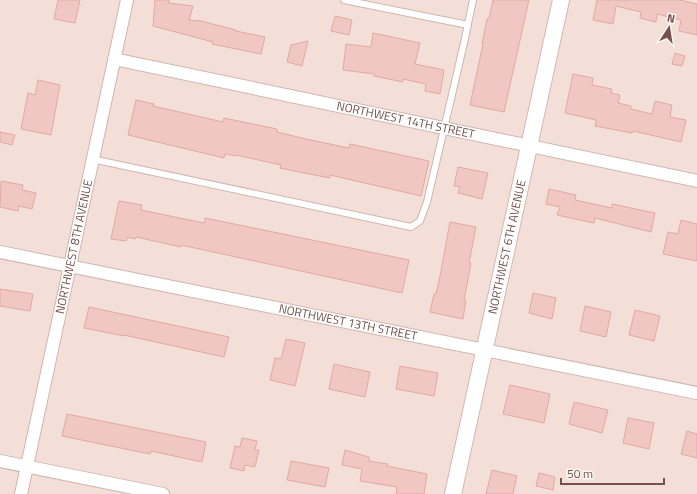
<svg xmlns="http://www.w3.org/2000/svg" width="697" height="494" viewBox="0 0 697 494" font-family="'Titillium Web',sans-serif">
<rect width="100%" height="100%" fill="#fcefe9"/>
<path fill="#f3dfd7" d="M 0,0 L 697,0 L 697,494 L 0,494 Z"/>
<path fill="#f0c7c2" stroke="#e2a9a3" d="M 58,0 L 80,0 L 75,23 L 54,19 Z
M 155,0 L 169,0 L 169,3 L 193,6 L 189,20 L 201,21 L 236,30 L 236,31 L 265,37 L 261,54 L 212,44 L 213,42 L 153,26 Z
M 493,0 L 529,0 L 504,112 L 470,105 L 483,44 L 482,44 L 487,19 L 489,19 Z
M 597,0 L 680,0 L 697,4 L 697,35 L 679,31 L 681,20 L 657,14 L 656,22 L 640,18 L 641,12 L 616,6 L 613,24 L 593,20 Z
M 335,16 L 352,20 L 349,35 L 331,31 Z
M 373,33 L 420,43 L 415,64 L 444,70 L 440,94 L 425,91 L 426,84 L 403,79 L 403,82 L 374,76 L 374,74 L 343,70 L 346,44 L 371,47 Z
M 308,41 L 302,66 L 287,62 L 291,45 Z
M 675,53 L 685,56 L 682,66 L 672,64 Z
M 573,74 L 593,78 L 592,85 L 612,89 L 611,93 L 620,95 L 618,103 L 631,106 L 631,109 L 652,114 L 655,101 L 672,105 L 670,117 L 686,120 L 681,142 L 633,131 L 632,133 L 595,126 L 596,120 L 565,113 Z
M 38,80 L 60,85 L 51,135 L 21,129 L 28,93 L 35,95 Z
M 136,100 L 154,104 L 153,106 L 223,122 L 224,118 L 277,129 L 277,132 L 306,139 L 349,148 L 350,144 L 429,161 L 421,196 L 330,175 L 330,178 L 299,172 L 280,168 L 281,165 L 236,155 L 236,156 L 225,154 L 224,158 L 128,135 Z
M 0,132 L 15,135 L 12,145 L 0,142 Z
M 458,167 L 488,173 L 482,199 L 458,193 L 460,187 L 454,186 Z
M 1,181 L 23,185 L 22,190 L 36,193 L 32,209 L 19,206 L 18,211 L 0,207 Z
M 549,189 L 576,195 L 575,200 L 612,208 L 612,204 L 655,213 L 651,232 L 595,218 L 594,223 L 557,215 L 560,207 L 546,204 Z
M 119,201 L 142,205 L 141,210 L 204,223 L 205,218 L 409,260 L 402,293 L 181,245 L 181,247 L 136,237 L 135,239 L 127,237 L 126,241 L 111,239 Z
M 681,220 L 697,224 L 697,261 L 663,254 L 668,232 L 678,234 Z
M 450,222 L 476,227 L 469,263 L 471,263 L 464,300 L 466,300 L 463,319 L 430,312 L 434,294 L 436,294 L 440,276 Z
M 0,289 L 33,294 L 30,311 L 0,306 Z
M 533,293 L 556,298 L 552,319 L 529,313 Z
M 585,306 L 611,312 L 606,337 L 580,331 Z
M 89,307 L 229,337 L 224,357 L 124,335 L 124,336 L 84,328 Z
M 635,310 L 660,316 L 654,341 L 629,335 Z
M 286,339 L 305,343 L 295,386 L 270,380 L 275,358 L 281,359 Z
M 334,364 L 370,372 L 365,397 L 329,389 Z
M 400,366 L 438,373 L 434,396 L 396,389 Z
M 510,385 L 550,394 L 544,423 L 503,414 Z
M 574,402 L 608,410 L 602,433 L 569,424 Z
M 67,414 L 206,442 L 202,462 L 151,451 L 150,454 L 62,436 Z
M 628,418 L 654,423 L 649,449 L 623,443 Z
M 687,431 L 697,434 L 697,458 L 681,454 Z
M 242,438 L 257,441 L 255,450 L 259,450 L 255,467 L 245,465 L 244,471 L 230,468 L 235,446 L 240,447 Z
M 345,450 L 369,457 L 369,461 L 388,464 L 387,466 L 427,474 L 424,494 L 396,494 L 397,487 L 360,481 L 362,469 L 342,465 Z
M 291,461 L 329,468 L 325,487 L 287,480 Z
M 492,470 L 517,476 L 513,494 L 486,494 Z
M 539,473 L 555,477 L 553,490 L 536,486 Z"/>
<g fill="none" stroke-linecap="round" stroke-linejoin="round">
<defs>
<path id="lane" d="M 344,0 L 468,25
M 92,159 L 411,227 L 420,221 L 427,202 L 464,43 L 473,0"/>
<g id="street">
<path id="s1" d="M 114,59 L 697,181"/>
<path id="s2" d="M 0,252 L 697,393"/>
<path d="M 0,461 L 163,494"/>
<path id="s3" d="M 21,494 L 127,0"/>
</g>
<g id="secondary">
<path id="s4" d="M 453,494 L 561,0"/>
</g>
</defs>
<use href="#lane" stroke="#cfb7b1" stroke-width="8"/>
<use href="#street" stroke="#cfb7b1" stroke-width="14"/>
<use href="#secondary" stroke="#d5b7b1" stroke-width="18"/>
<use href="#lane" stroke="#fff" stroke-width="6"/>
<use href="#street" stroke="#fff" stroke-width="12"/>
<use href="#secondary" stroke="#fff" stroke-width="16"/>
</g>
<g text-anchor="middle" stroke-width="3.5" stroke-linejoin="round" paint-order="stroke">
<g font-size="12" fill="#75514d" stroke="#fef4ef">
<text dy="4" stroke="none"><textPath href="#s1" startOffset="298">NORTHWEST 14TH STREET</textPath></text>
<text dy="4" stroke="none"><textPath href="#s3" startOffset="253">NORTHWEST 8TH AVENUE</textPath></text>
<text dy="4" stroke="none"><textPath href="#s4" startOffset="253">NORTHWEST 6TH AVENUE</textPath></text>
<text dy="4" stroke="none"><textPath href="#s2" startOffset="355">NORTHWEST 13TH STREET</textPath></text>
</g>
</g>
<g transform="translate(669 28) rotate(12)" stroke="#fef4ef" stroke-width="3" paint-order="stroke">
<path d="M0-3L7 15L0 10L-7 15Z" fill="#75514d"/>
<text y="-6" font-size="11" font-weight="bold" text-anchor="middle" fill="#75514d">N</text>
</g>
<path d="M561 478v6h103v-6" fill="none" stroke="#75514d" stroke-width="2"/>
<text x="567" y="478" font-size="12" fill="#75514d" stroke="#fef4ef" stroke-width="3" paint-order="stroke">50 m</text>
</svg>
